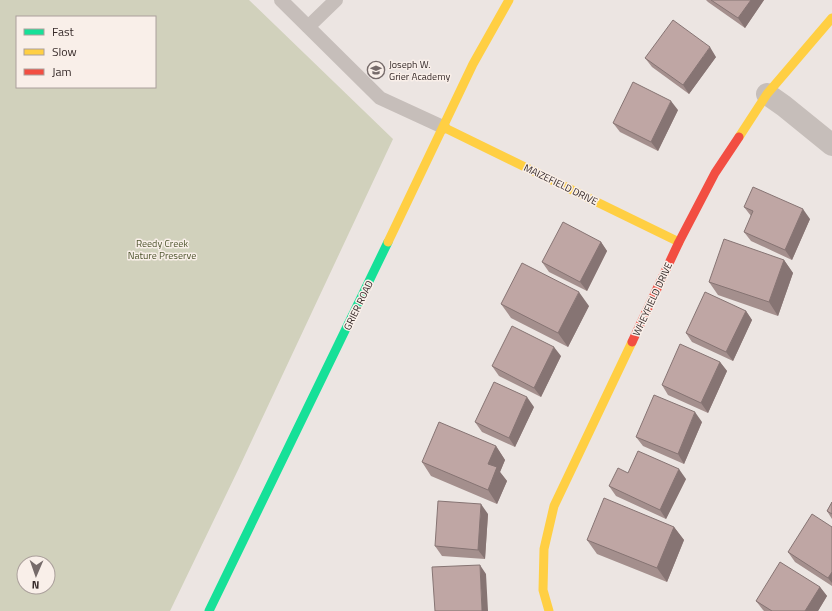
<svg xmlns="http://www.w3.org/2000/svg" width="832" height="611" viewBox="0 0 832 611" font-family="'Titillium Web',sans-serif">
<rect width="100%" height="100%" fill="#ece5e2"/>
<path fill="#d1d1bc" fill-rule="evenodd" d="M 0,0 L 249,0 L 393,139 L 238,470 L 170,611 L 0,611 ZM 17,17 L 155,17 L 155,87 L 17,87 ZM 24,563 L 48,563 L 48,587 L 24,587 Z"/>
<g fill="none" stroke-linecap="round" stroke-linejoin="round">
<path stroke="#c6beba" stroke-width="14" d="M 281,0 L 380,98 L 443,127
M 308,27 L 336,0"/>
<path stroke="#c6beba" stroke-width="22" d="M 767,94 L 784,106 L 832,145"/>
<path stroke="#16e098" stroke-width="9" d="M 209,611 L 388,242"/>
<path stroke="#ffcf43" stroke-width="9" d="M 443,127 L 679,242
M 739,137 L 767,94 L 832,18
M 388,242 L 473,64 L 509,0
M 549,611 L 543,590 L 544,549 L 554,506 L 632,342"/>
<path stroke="#f24e42" stroke-width="9" d="M 632,342 L 679,242 L 715,173 L 739,137"/>
</g>
<path fill="#a48f8d" d="M 706,0 L 764,0 L 745,28 L 708,2 Z
M 716,57 L 689,94 L 652,67 L 645,58 Z
M 678,110 L 658,151 L 620,132 L 613,123 Z
M 744,207 L 810,219 L 792,260 L 751,241 L 744,232 L 751,216 Z
M 601,242 L 607,251 L 587,291 L 549,272 L 542,262 Z
M 784,260 L 793,273 L 778,316 L 718,295 L 709,282 Z
M 501,304 L 589,306 L 568,347 L 511,318 Z
M 746,311 L 752,320 L 733,361 L 692,342 L 686,333 Z
M 561,356 L 541,397 L 499,376 L 492,366 Z
M 720,362 L 727,371 L 708,413 L 668,395 L 662,385 Z
M 534,407 L 515,447 L 482,432 L 475,422 Z
M 702,422 L 684,464 L 643,446 L 636,437 Z
M 496,446 L 505,460 L 500,472 L 507,481 L 497,504 L 431,476 L 422,462 Z
M 628,473 L 686,479 L 666,519 L 616,496 L 609,486 Z
M 832,502 L 832,519 L 827,511 Z
M 488,514 L 485,559 L 442,556 L 435,546 Z
M 674,527 L 684,540 L 667,582 L 597,554 L 587,540 Z
M 832,527 L 832,586 L 795,562 L 788,552 Z
M 820,587 L 827,596 L 818,611 L 764,611 L 763,610 L 756,601 Z"/>
<path fill="#867473" d="M 751,0 L 764,0 L 745,28 L 738,18 Z
M 710,47 L 716,57 L 689,94 L 683,85 Z
M 671,101 L 678,110 L 658,151 L 651,142 Z
M 803,209 L 810,219 L 792,260 L 785,250 Z
M 601,242 L 607,251 L 587,291 L 580,282 Z
M 784,260 L 793,273 L 778,316 L 769,302 Z
M 579,292 L 589,306 L 568,347 L 558,333 Z
M 746,311 L 752,320 L 733,361 L 726,352 Z
M 554,347 L 561,356 L 541,397 L 534,388 Z
M 720,362 L 727,371 L 708,413 L 701,403 Z
M 527,397 L 534,407 L 515,447 L 509,438 Z
M 695,412 L 702,422 L 684,464 L 678,454 Z
M 496,446 L 505,460 L 500,472 L 507,481 L 497,504 L 488,490 L 488,464 Z
M 679,469 L 686,479 L 666,519 L 660,510 Z
M 481,504 L 488,514 L 485,559 L 478,550 Z
M 674,527 L 684,540 L 667,582 L 657,568 Z
M 480,565 L 486,574 L 488,611 L 482,611 Z
M 832,572 L 832,583 L 828,578 Z
M 820,587 L 827,596 L 818,611 L 805,611 Z"/>
<path fill="#bfa6a4" stroke="#867473" d="M 711,0 L 751,0 L 738,18 Z
M 673,20 L 710,47 L 683,85 L 645,58 Z
M 633,82 L 671,101 L 651,142 L 613,123 Z
M 753,187 L 803,209 L 785,250 L 744,232 L 753,211 L 744,207 Z
M 563,222 L 601,242 L 580,282 L 542,262 Z
M 724,239 L 784,260 L 769,302 L 709,282 Z
M 522,263 L 579,292 L 558,333 L 501,304 Z
M 705,292 L 746,311 L 726,352 L 686,333 Z
M 512,326 L 554,347 L 534,388 L 492,366 Z
M 680,344 L 720,362 L 701,403 L 662,385 Z
M 494,382 L 527,397 L 509,438 L 475,422 Z
M 654,395 L 695,412 L 678,454 L 636,437 Z
M 439,422 L 496,446 L 488,464 L 497,467 L 488,490 L 422,462 Z
M 638,451 L 679,469 L 660,510 L 609,486 L 618,468 L 628,473 Z
M 604,498 L 674,527 L 657,568 L 587,540 Z
M 438,501 L 481,504 L 478,550 L 435,546 Z
M 832,502 L 832,514 L 827,511 Z
M 812,514 L 832,527 L 832,572 L 828,578 L 788,552 Z
M 780,562 L 820,587 L 805,611 L 772,611 L 756,601 Z
M 480,565 L 482,611 L 435,611 L 432,567 Z"/>
<defs>
<symbol id="school-ring" viewBox="-11 -11 22 22"><circle r="9.5" fill="#f9efe9" stroke="#766b6a" stroke-width="1.5"/><path d="M0-5L7-2L0 1L-7-2ZM-4 1L0 2.5L4 1V4Q0 6-4 4Z" fill="#766b6a"/></symbol>
</defs>
<g fill-rule="evenodd">
<use href="#school-ring" x="366" y="60" width="20" height="20"/>
</g>
<g text-anchor="middle" stroke-width="3" stroke-linejoin="round" paint-order="stroke">
<g font-size="10" fill="#362a29" stroke="#f9efe9" text-anchor="start">
<text x="389" y="68">Joseph W.<tspan x="389" dy="12">Grier Academy</tspan></text>
</g>
<g font-size="10" fill="#362a29" stroke="#f9efe9">
<text transform="translate(561 184) rotate(26)" y="4">MAIZEFIELD DRIVE</text>
<text transform="translate(652 299) rotate(-65)" y="4">WHEYFIELD DRIVE</text>
<text transform="translate(358 305) rotate(-64)" y="4">GRIER ROAD</text>
</g>
<g font-size="10" fill="#4d542d" stroke="#f9efe9">
<text x="162" y="247">Reedy Creek<tspan x="162" dy="12">Nature Preserve</tspan></text>
</g>
</g>
<rect x="16" y="16" width="140" height="72" fill="#f9efe9" stroke="#aba09c"/>
<rect x="24" y="29" width="20" height="6" fill="#16e098" stroke="#aba09c"/>
<text x="52" y="36" font-size="12" fill="#362a29">Fast</text>
<rect x="24" y="49" width="20" height="6" fill="#ffcf43" stroke="#aba09c"/>
<text x="52" y="56" font-size="12" fill="#362a29">Slow</text>
<rect x="24" y="69" width="20" height="6" fill="#f24e42" stroke="#aba09c"/>
<text x="52" y="76" font-size="12" fill="#362a29">Jam</text>
<g transform="translate(36 575) rotate(182)"><circle r="19" fill="#f9efe9" stroke="#aba09c"/>
<path d="M0-3L7 15L0 10L-7 15Z" fill="#766b6a"/>
<text y="-6" font-size="11" font-weight="bold" text-anchor="middle" fill="#362a29">N</text>
</g>
</svg>
